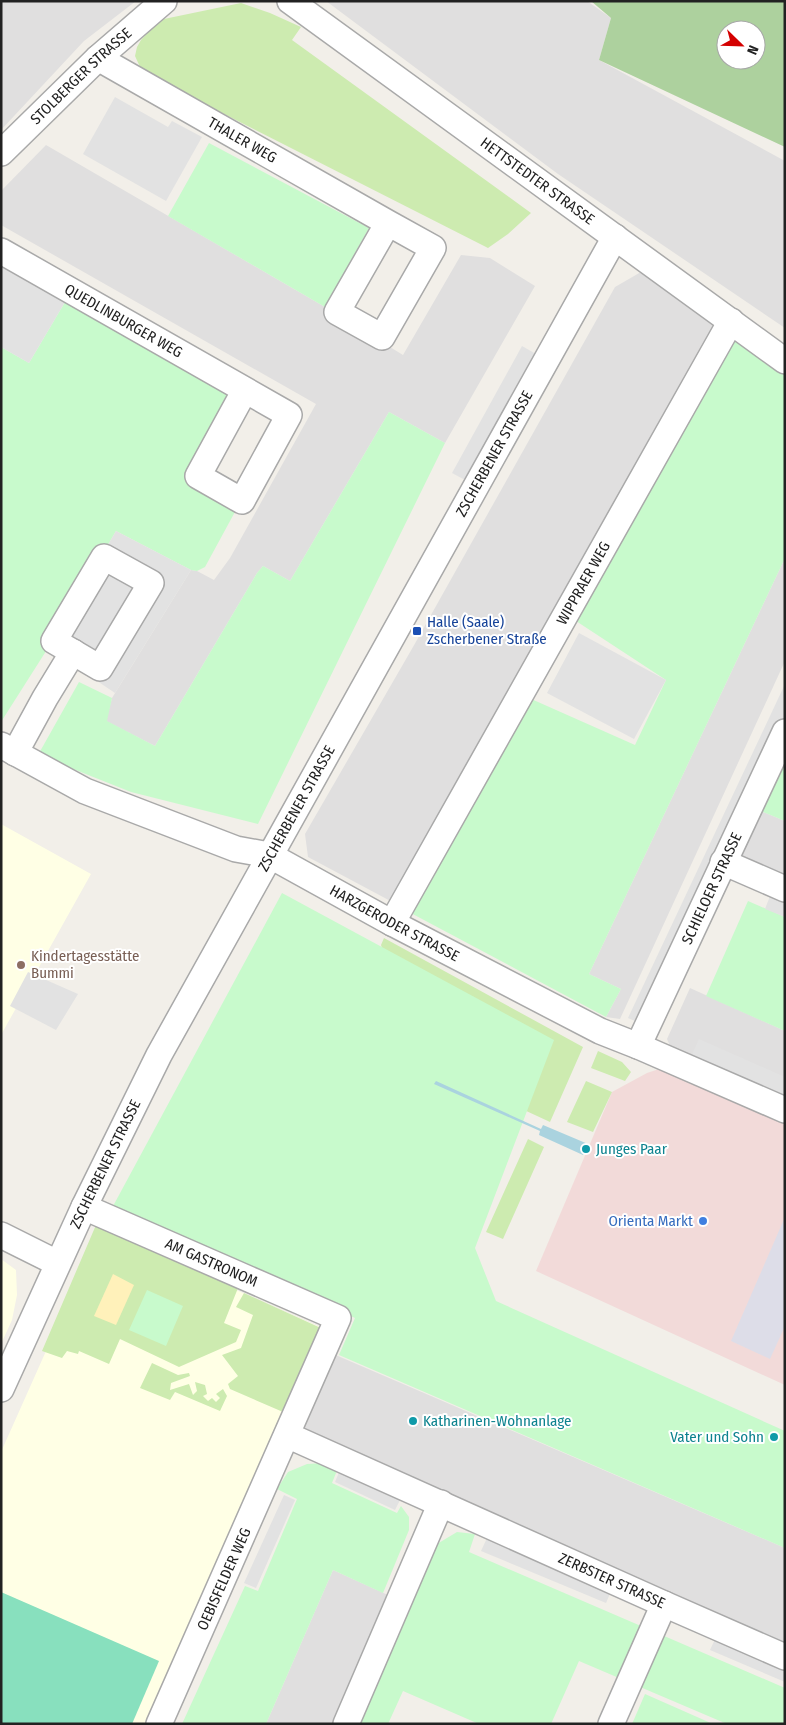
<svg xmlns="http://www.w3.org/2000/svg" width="786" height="1725" viewBox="0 0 786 1725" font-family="'Fira Sans Condensed',sans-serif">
<rect width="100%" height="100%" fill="#f2efe9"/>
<path fill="#e0dfdf" d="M 3,1 L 136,1 L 84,41 L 1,130 L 1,3 Z
M 326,1 L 587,1 L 611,18 L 599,60 L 785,161 L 785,328 L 558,174 Z
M 46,145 L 325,307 L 403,355 L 461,255 L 490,258 L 535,286 L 445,443 L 389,412 L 290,581 L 263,566 L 257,573 L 155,746 L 106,721 L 112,698 L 191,570 L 197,571 L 214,580 L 230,558 L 316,404 L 1,225 L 1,191 Z
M 641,272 L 725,317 L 398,905 L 308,857 L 305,834 L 413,647 L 615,287 Z
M 785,558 L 785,661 L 620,1019 L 606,1017 L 621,989 L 589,974 Z
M 761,811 L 785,821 L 785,876 L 742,856 Z
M 690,988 L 785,1031 L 785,1110 L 677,1063 L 667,1039 Z
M 324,1350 L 785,1548 L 785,1657 L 287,1435 Z
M 333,1570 L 399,1600 L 346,1724 L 266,1724 Z"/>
<path fill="#f2dad9" d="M 677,1063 L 785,1110 L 785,1385 L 536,1271 L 612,1092 L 647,1073 Z"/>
<path fill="#ffffe5" d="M 1,824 L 91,874 L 1,1035 Z
M 100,1230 L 322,1328 L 145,1724 L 1,1724 L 1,1452 Z
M 1,1259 L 16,1270 L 17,1295 L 12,1320 L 1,1344 Z"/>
<path fill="#cdebb0" d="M 241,3 L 270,13 L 301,27 L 292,40 L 531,213 L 508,234 L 488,248 L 169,86 L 140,67 L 135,56 L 137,47 L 141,40 L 151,29 L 164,19 Z
M 384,938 L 583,1047 L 550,1122 L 420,1062 L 381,945 Z
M 598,1051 L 622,1062 L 631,1072 L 625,1081 L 591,1068 Z
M 586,1081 L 612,1092 L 593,1132 L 567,1122 Z
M 528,1139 L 544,1147 L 503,1239 L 486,1232 Z
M 96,1225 L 238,1288 L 224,1323 L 241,1330 L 236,1342 L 179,1367 L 120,1339 L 109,1364 L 79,1351 L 78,1354 L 67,1351 L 62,1358 L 42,1351 Z
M 244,1293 L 323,1329 L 290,1415 L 230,1389 L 228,1384 L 238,1376 L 222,1355 L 241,1348 L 253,1315 L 236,1307 Z
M 152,1363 L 178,1375 L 189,1373 L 190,1376 L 171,1383 L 170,1390 L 189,1384 L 193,1395 L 197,1391 L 195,1382 L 205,1385 L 207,1394 L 203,1396 L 208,1401 L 212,1398 L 216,1402 L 220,1398 L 216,1394 L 223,1389 L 227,1396 L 220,1411 L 175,1392 L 170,1400 L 140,1388 Z"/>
<path fill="#add19e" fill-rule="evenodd" d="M 591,1 L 785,1 L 785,147 L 599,60 L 611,18 ZM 726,30 L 756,30 L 756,60 L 726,60 Z"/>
<path fill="#fff1ba" d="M 113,1274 L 134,1285 L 116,1325 L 94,1316 Z"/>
<path fill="#c8facc" d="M 209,143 L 369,228 L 325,307 L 168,216 Z
M 65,302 L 235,398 L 188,482 L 236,510 L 205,567 L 197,571 L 191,570 L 116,531 L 48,648 L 1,722 L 1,347 L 29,363 Z
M 738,336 L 785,375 L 785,558 L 589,974 L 621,989 L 606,1017 L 407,911 L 529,698 L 635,745 L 666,680 L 576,621 Z
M 389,412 L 445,443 L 258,824 L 131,792 L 38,755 L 79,682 L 112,698 L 107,721 L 155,746 L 257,573 L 263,566 L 290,581 Z
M 785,758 L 785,821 L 761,811 Z
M 282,893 L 554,1040 L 475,1248 L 496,1301 L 785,1431 L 785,1548 L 339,1355 L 355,1318 L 112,1208 Z
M 748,901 L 785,917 L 785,1031 L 706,996 Z
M 147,1290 L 183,1306 L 166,1346 L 129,1330 Z
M 324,1463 L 338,1468 L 332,1483 L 397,1513 L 401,1506 L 409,1517 L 409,1530 L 383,1593 L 333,1570 L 266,1724 L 182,1724 L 245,1586 L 258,1591 L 297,1499 L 277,1489 L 288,1472 L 307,1464 Z
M 457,1532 L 475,1534 L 469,1552 L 785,1688 L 785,1724 L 727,1724 L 579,1661 L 551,1724 L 479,1724 L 403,1691 L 388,1724 L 360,1724 L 437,1544 Z
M 645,1694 L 713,1724 L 632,1724 Z"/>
<path fill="#88e0be" d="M 1,1592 L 159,1661 L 132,1724 L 1,1724 Z"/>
<path fill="#e2e2e2" d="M 115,97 L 168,127 L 172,121 L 202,137 L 166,201 L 83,154 Z
M 1,266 L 65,302 L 29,363 L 1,347 Z
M 522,346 L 536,354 L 467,481 L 452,473 Z
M 116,531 L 191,570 L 115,693 L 48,648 Z
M 579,633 L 666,680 L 634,739 L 547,693 Z
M 785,684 L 785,717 L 642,1024 L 628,1018 Z
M 772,891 L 785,897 L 785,917 L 765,909 Z
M 28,972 L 78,994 L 56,1030 L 10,1006 Z
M 699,1039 L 785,1077 L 785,1101 L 690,1059 Z
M 340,1470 L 401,1498 L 395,1510 L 335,1482 Z
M 284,1495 L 295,1500 L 256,1588 L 244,1583 Z
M 487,1538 L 612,1589 L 606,1603 L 481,1551 Z
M 716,1637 L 785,1666 L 785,1682 L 710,1650 Z"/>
<path fill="#dddde8" d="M 785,1217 L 785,1326 L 770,1359 L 731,1341 Z"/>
<path fill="#aad3df" d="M 436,1081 L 541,1129 L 543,1125 L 588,1144 L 583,1155 L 539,1135 L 540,1131 L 434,1084 Z"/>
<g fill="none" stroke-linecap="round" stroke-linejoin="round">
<defs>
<g id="minor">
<path id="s1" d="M 290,1 L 785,361"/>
<path id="s2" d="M 98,58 L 388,223 L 433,248 L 382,337 L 337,312 L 388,223"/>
<path id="s3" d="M 1,153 L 98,58 L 164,1"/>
<path id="s4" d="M 1,251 L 289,415 L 242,501 L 198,476 L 245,390"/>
<path d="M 104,557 L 151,583 L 100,668 L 54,641 Z"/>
<path id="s5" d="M 1,745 L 85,791 L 236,849 L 269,855 L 392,923 L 600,1031 L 638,1046 L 785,1110"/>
<path d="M 15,753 L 45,698 L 73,652"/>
<path d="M 723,862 L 785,889"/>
<path id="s6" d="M 392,923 L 731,321"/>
<path id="s7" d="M 638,1046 L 785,732"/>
<path id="s8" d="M 84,1207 L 338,1318 L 159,1724"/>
<path d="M 1,1235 L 57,1263"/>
<path id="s9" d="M 1,1389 L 84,1207 L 159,1055 L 615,237"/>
<path id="s10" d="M 287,1435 L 664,1604 L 785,1657"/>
<path d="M 346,1724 L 441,1503"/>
<path d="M 611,1724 L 664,1604"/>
</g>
</defs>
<use href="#minor" stroke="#a9a9a9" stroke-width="28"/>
<use href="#minor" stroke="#fff" stroke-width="25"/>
</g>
<rect fill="#1a4fb4" stroke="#fff" stroke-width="2" x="412" y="626" width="10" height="10" rx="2.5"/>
<circle fill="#8d6e63" stroke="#fff" stroke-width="2" cx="21" cy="965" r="5"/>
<g fill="#0f9aa8" stroke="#fff" stroke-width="2">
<circle cx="586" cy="1149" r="5"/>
<circle cx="413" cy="1421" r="5"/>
<circle cx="774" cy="1437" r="5"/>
</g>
<circle fill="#3f7fe0" stroke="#fff" stroke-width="2" cx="703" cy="1221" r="5"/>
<g text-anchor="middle" stroke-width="4" stroke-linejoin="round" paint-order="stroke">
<g font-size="15" fill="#222" stroke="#fff">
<text dy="5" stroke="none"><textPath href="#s3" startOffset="111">STOLBERGER STRASSE</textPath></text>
<text dy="5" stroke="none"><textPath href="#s2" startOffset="166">THALER WEG</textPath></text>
<text dy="5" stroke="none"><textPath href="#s1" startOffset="306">HETTSTEDTER STRASSE</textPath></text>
<text dy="5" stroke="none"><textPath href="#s4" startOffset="141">QUEDLINBURGER WEG</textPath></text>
<text dy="5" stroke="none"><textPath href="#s9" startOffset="1058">ZSCHERBENER STRASSE</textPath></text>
<text dy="5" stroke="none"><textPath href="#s6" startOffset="390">WIPPRAER WEG</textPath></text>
<text dy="5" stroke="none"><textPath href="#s9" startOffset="652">ZSCHERBENER STRASSE</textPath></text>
<text dy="5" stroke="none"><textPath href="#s7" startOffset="174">SCHIELOER STRASSE</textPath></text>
<text dy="5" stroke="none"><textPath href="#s5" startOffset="434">HARZGERODER STRASSE</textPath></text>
<text dy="5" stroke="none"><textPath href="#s9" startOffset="248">ZSCHERBENER STRASSE</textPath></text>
<text dy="5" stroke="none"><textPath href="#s8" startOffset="139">AM GASTRONOM</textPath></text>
<text transform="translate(224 1579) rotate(-66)" y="5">OEBISFELDER WEG</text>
<text dy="5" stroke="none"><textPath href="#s10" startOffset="356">ZERBSTER STRASSE</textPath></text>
</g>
<g font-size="15" fill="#164399" stroke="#fff" text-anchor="start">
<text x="427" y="627">Halle (Saale)<tspan x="427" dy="17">Zscherbener Straße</tspan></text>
</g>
<g font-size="15" fill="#785e54" stroke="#fff" text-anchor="start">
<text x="31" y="961">Kindertagesstätte<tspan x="31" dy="17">Bummi</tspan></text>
</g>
<g font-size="15" fill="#0d838f" stroke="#fff" text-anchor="start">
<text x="596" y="1154">Junges Paar</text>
<text x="423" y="1426">Katharinen-Wohnanlage</text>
<text x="764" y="1442" text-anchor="end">Vater und Sohn</text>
</g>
<g font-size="15" fill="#366cbe" stroke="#fff" text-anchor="end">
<text x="693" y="1226">Orienta Markt</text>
</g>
</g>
<rect width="786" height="1725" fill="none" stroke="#222222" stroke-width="5"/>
<g transform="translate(741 45) rotate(113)"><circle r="24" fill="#ffffff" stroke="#a7a7a7"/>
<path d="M0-4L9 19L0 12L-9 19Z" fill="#d40000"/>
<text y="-8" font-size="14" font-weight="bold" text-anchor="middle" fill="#222222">N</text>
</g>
</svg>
